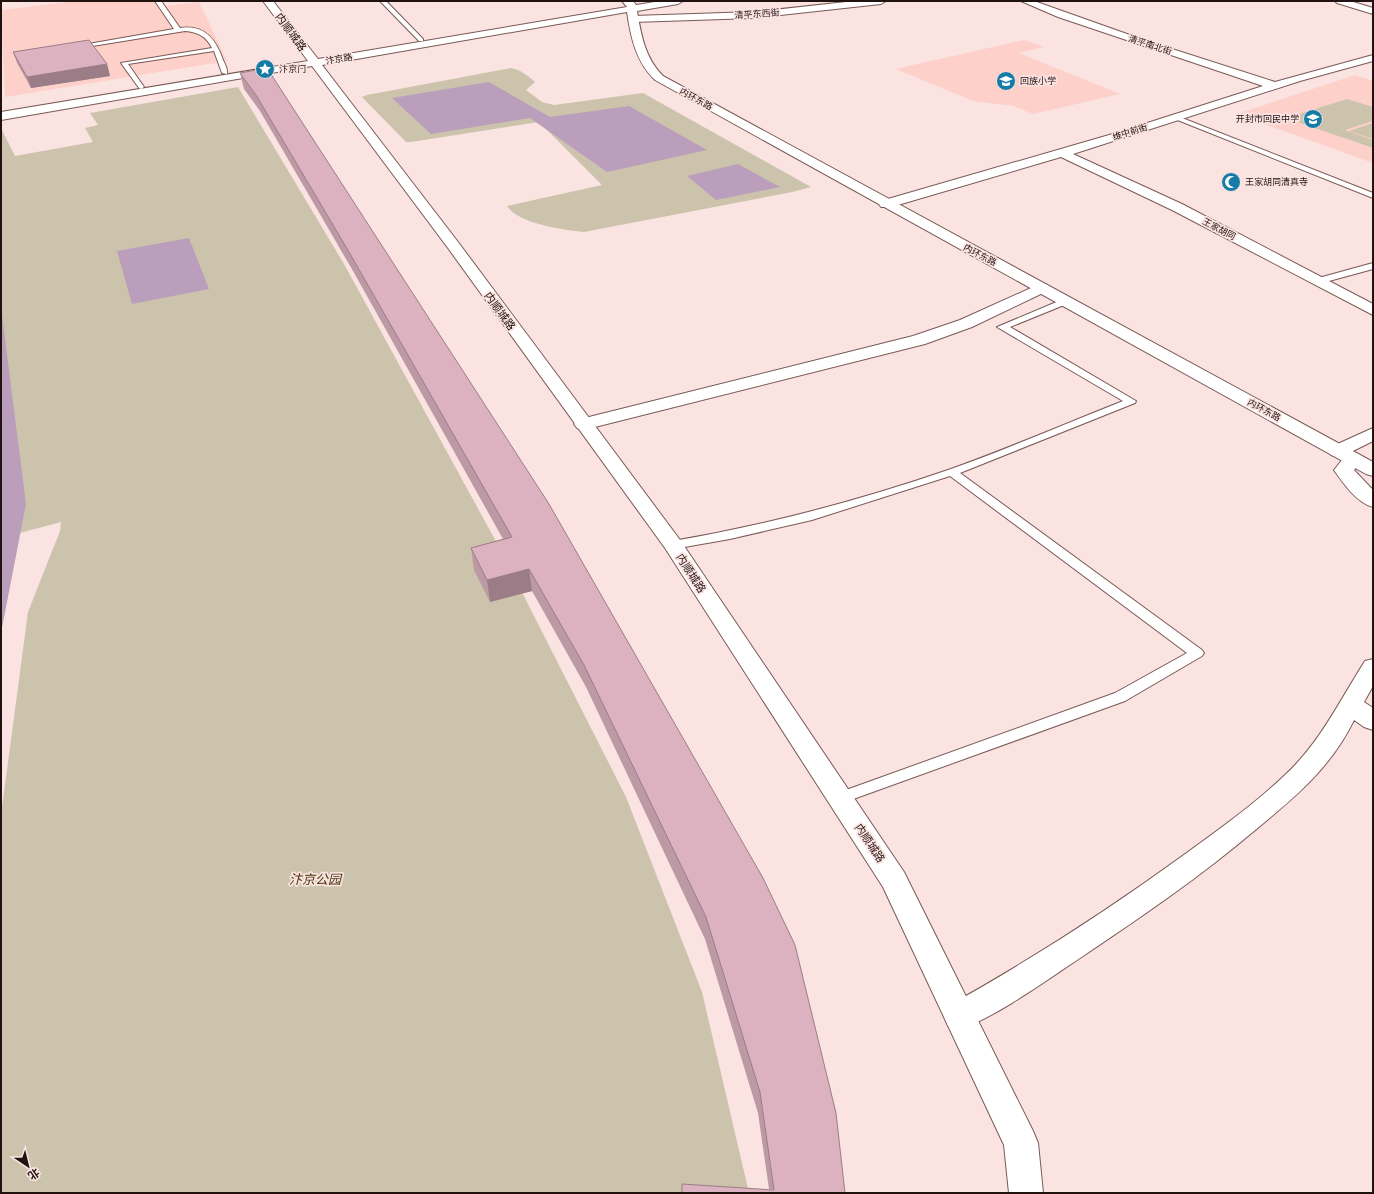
<svg xmlns="http://www.w3.org/2000/svg" width="1374" height="1194" viewBox="0 0 1374 1194" font-family="Literata,'Noto Sans SC',serif">
<rect width="100%" height="100%" fill="#fae3e0"/>
<path fill="#fed0ca" d="M 75,1 L 163,1 L 166,6 L 199,2 L 227,61 L 5,97 L 1,10 Z
M 1024,40 L 1044,47 L 1019,53 L 1120,94 L 1033,114 L 1014,106 L 973,101 L 896,69 Z
M 1355,75 L 1373,81 L 1373,163 L 1237,114 Z"/>
<path fill="#ccc3ad" d="M 511,68 C 519,69 529,76 535,82 L 526,90 L 542,102 L 554,105 L 643,93 L 811,187 L 792,192 L 584,232 C 565,230 518,224 507,206 L 602,185 L 539,122 L 411,142 L 406,142 L 362,97 L 367,95 Z
M 238,87 L 344,264 L 498,545 L 626,797 L 702,992 L 749,1193 L 1,1193 L 1,815 L 28,612 L 60,531 L 61,522 L 1,538 L 1,128 L 15,156 L 93,142 L 85,128 L 98,125 L 90,113 Z
M 1347,99 L 1373,107 L 1373,121 L 1345,130 L 1373,140 L 1373,148 L 1286,118 Z
M 1373,123 L 1373,139 L 1349,131 Z"/>
<path fill="#bb9ebb" d="M 489,82 L 550,117 L 629,106 L 707,150 L 607,172 L 530,118 L 431,134 L 392,98 Z
M 738,164 L 780,187 L 716,200 L 687,176 Z
M 189,238 L 209,289 L 132,304 L 117,251 Z
M 1,307 L 26,504 L 1,633 Z"/>
<g fill="none" stroke-linecap="round" stroke-linejoin="round">
<defs>
<path id="lane" d="M 155,1 L 161,1 L 180,28 C 204,24 216,39 223,60 C 225,64 228,70 227,74 L 222,73 L 214,51 L 128,64 L 144,87 L 141,89 L 139,88 L 121,63 L 212,48 C 206,36 198,32 185,31 L 74,49 L 71,47 L 174,29 Z
M 380,1 L 386,1 L 423,39 L 423,41 L 419,41 Z
M 1177,116 L 1373,193 L 1373,198 L 1175,119 L 1173,118 Z
M 1373,263 L 1373,269 L 1318,284 L 1313,281 L 1315,279 Z
M 1066,298 L 1069,299 L 1069,303 L 1010,327 L 1136,401 L 1135,403 L 960,473 L 1202,650 L 1204,653 L 1202,656 L 1125,701 L 845,802 L 840,804 L 835,802 L 832,798 L 835,794 L 1115,693 L 1187,653 L 950,476 L 812,520 L 730,539 L 673,549 L 667,545 L 673,541 C 766,525 858,501 948,470 C 1007,449 1065,424 1123,401 L 997,327 Z"/>
<path id="street" d="M 855,1 L 886,1 L 881,4 L 754,18 L 633,22 L 628,19 L 633,16 L 754,12 Z
M 1021,1 L 1034,1 L 1141,39 L 1275,82 L 1373,55 L 1373,61 L 1300,81 L 1073,154 L 1182,204 L 1373,304 L 1373,315 L 1172,210 L 1061,157 L 891,207 L 881,207 L 879,204 L 881,201 L 1116,133 L 1263,86 L 1058,17 Z
M 1335,1 L 1350,1 L 1373,8 L 1373,14 L 1337,3 Z
M 1042,283 L 1047,285 L 1050,288 L 1047,291 L 972,327 L 925,344 L 583,430 L 577,428 L 574,424 L 577,420 L 913,336 L 960,320 Z
M 1373,428 L 1373,441 L 1345,455 L 1338,457 L 1331,455 L 1329,451 L 1331,447 Z
M 1353,453 L 1360,455 L 1363,459 L 1354,470 L 1373,490 L 1373,507 C 1357,503 1343,483 1334,470 L 1346,455 Z
M 1373,659 L 1373,686 L 1364,702 L 1373,708 L 1373,730 L 1364,727 L 1354,720 C 1330,769 1295,797 1254,831 C 1201,876 1144,915 1086,954 C 1048,979 1001,1014 959,1030 L 948,1026 L 944,1016 L 948,1006 C 1031,960 1111,908 1188,852 C 1221,828 1256,803 1285,775 C 1320,743 1340,700 1365,661 Z"/>
<path id="secondary" d="M 263,1 L 273,1 L 318,59 L 627,7 L 622,1 L 633,1 L 636,5 L 661,1 L 683,1 L 678,4 L 637,11 C 641,35 645,58 663,76 L 1373,462 L 1373,476 L 1366,474 L 655,80 C 636,62 631,38 627,12 L 322,65 L 458,242 L 680,540 L 904,872 L 1033,1131 L 1038,1143 L 1043,1193 L 1009,1193 L 1004,1145 L 883,887 L 665,548 L 448,248 L 312,66 L 1,120 L 1,112 L 308,61 Z"/>
</defs>
<use href="#lane" stroke="#795955" stroke-width="2"/>
<use href="#street" stroke="#795955" stroke-width="2"/>
<use href="#secondary" stroke="#795955" stroke-width="2"/>
<use href="#lane" fill="#fff" fill-rule="evenodd"/>
<use href="#street" fill="#fff" fill-rule="evenodd"/>
<use href="#secondary" fill="#fff" fill-rule="evenodd"/>
</g>
<path fill="#bd99a5" d="M 13,52 L 107,64 L 110,76 L 31,88 L 17,63 Z
M 240,73 L 549,504 L 845,1193 L 769,1189 L 758,1113 L 705,939 L 586,687 L 532,591 L 490,602 L 474,570 L 471,548 L 503,539 L 353,271 L 260,111 L 244,89 Z"/>
<path fill="#9a7d86" d="M 107,64 L 110,76 L 31,88 L 27,77 Z
M 529,569 L 532,591 L 490,602 L 487,580 Z"/>
<path fill="#dcb2c0" stroke="#9a7d86" d="M 89,40 L 107,64 L 27,77 L 13,52 Z
M 267,68 L 549,504 L 763,878 L 795,945 L 836,1113 L 845,1193 L 682,1193 L 682,1184 L 774,1190 L 760,1092 L 706,917 L 584,665 L 529,569 L 487,580 L 471,548 L 512,537 L 349,252 L 256,95 L 240,73 Z"/>
<defs>
<symbol id="sight-disc" viewBox="-11 -11 22 22"><circle r="9.5" fill="#167ca7" stroke="#fae3e0"/><path d="M0-6L1.8-2.2L6-1.7L2.9 1.2L3.7 5.4L0 3.3L-3.7 5.4L-2.9 1.2L-6-1.7L-1.8-2.2Z" fill="#fff"/></symbol>
<symbol id="school-disc" viewBox="-11 -11 22 22"><circle r="9.5" fill="#167ca7" stroke="#fae3e0"/><path d="M0-5L7-2L0 1L-7-2ZM-4 1L0 2.5L4 1V4Q0 6-4 4Z" fill="#fff"/></symbol>
<symbol id="mosque-disc" viewBox="-11 -11 22 22"><circle r="9.5" fill="#167ca7" stroke="#fae3e0"/><path d="M3.5-4.9A6 6 0 1 0 3.5 4.9A5 5 0 1 1 3.5-4.9Z" fill="#fff"/></symbol>
</defs>
<g fill-rule="evenodd">
<use href="#sight-disc" x="254" y="58" width="22" height="22"/>
<use href="#school-disc" x="995" y="70" width="22" height="22"/>
<use href="#school-disc" x="1302" y="108" width="22" height="22"/>
<use href="#mosque-disc" x="1220" y="171" width="22" height="22"/>
</g>
<g text-anchor="middle" stroke-width="3.5" stroke-linejoin="round" paint-order="stroke">
<g font-size="9" fill="#1f1211" stroke="#fae3e0">
<text transform="translate(757 14) rotate(-4)" y="3">清平东西街</text>
<text transform="translate(1150 45) rotate(18)" y="3">清平南北街</text>
<text transform="translate(339 59) rotate(-10)" y="3">汴京路</text>
<text transform="translate(696 99) rotate(29)" y="3">内环东路</text>
<text transform="translate(1130 132) rotate(-17)" y="3">维中前街</text>
<text transform="translate(1219 229) rotate(28)" y="3">王家胡同</text>
<text transform="translate(980 255) rotate(28)" y="3">内环东路</text>
<text transform="translate(1264 410) rotate(29)" y="3">内环东路</text>
</g>
<g font-size="9" fill="#1f1211" stroke="#fae3e0" text-anchor="start">
<text x="279" y="72">汴京门</text>
<text x="1020" y="84">回族小学</text>
<text x="1299" y="122" text-anchor="end">开封市回民中学</text>
<text x="1245" y="185">王家胡同清真寺</text>
</g>
<g font-size="11" fill="#1f1211" stroke="#fae3e0">
<text transform="translate(291 32) rotate(54)" y="4">内顺城路</text>
<text transform="translate(500 311) rotate(54)" y="4">内顺城路</text>
<text transform="translate(691 573) rotate(57)" y="4">内顺城路</text>
<text transform="translate(870 843) rotate(56)" y="4">内顺城路</text>
</g>
<g font-size="13" font-style="italic" fill="#473708" stroke="#fae3e0">
<text x="315" y="884">汴京公园</text>
</g>
</g>
<rect width="1374" height="1194" fill="none" stroke="#1f1211" stroke-width="4"/>
<g transform="translate(28 1166) rotate(145)" stroke="#fae3e0" stroke-width="3" paint-order="stroke">
<path d="M0-3L7 15L0 10L-7 15Z" fill="#1f1211"/>
<text y="-6" font-size="11" font-weight="bold" text-anchor="middle" fill="#1f1211">北</text>
</g>
</svg>
